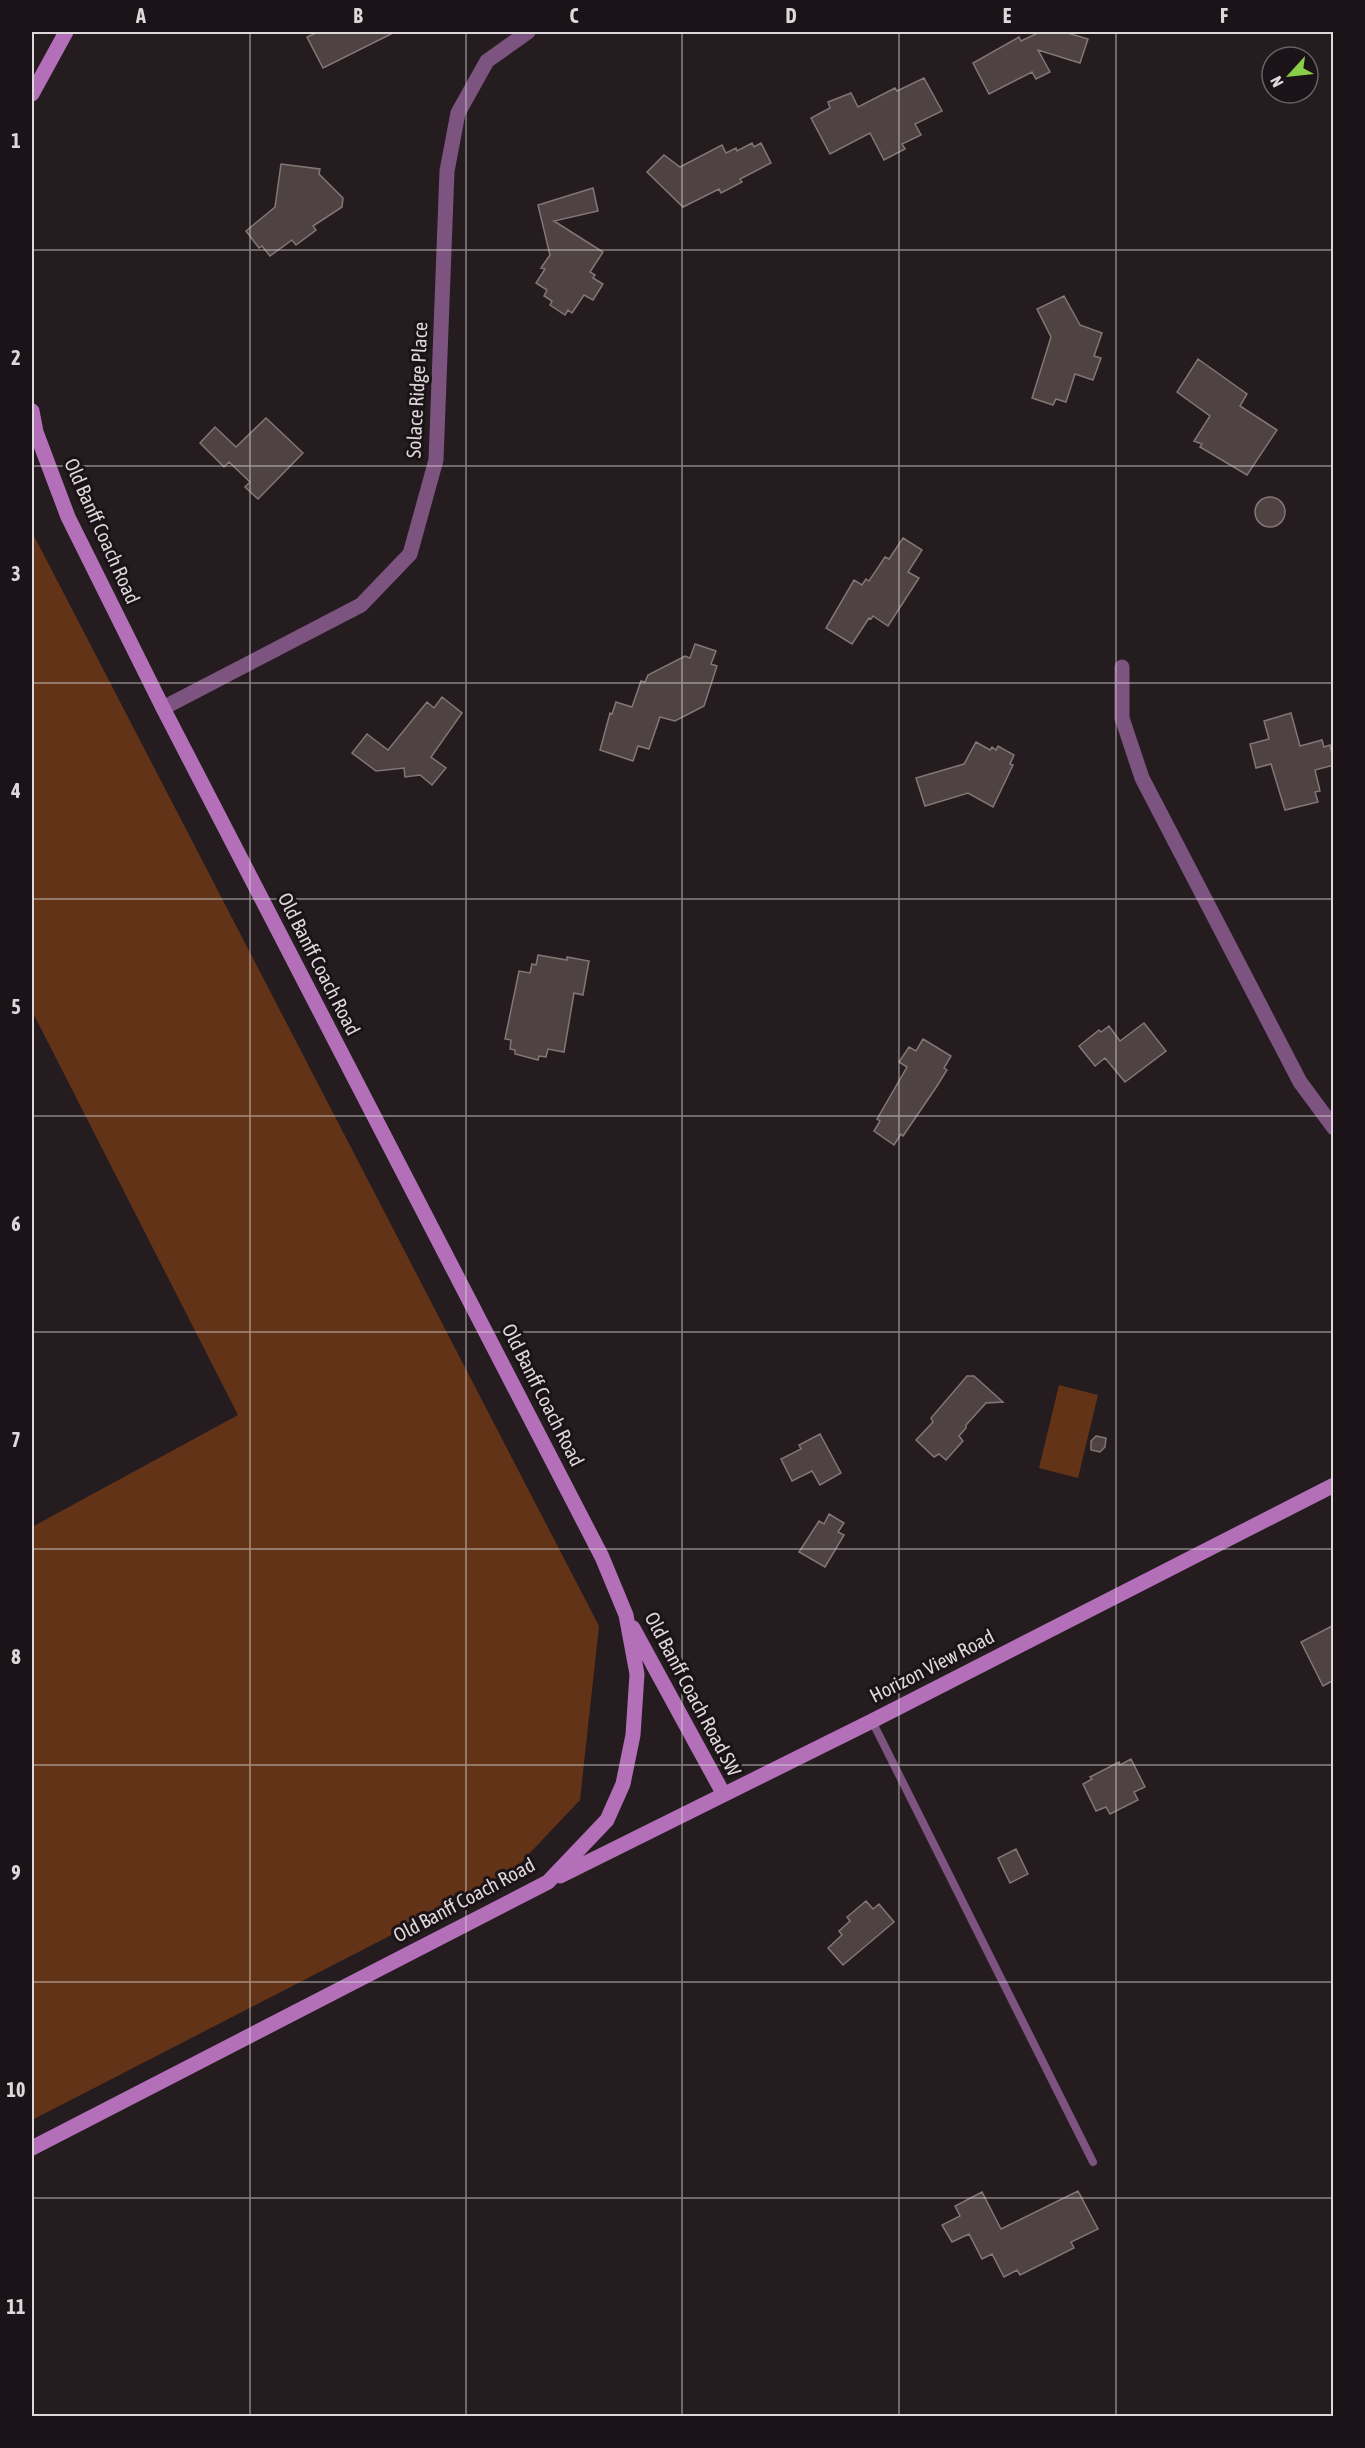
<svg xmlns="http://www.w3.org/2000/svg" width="1365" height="2448" viewBox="0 0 1365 2448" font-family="'Asap Condensed',sans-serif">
<rect width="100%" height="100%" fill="#251c20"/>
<path fill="#633318" d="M 32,532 L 599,1626 L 580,1800 L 510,1874 L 32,2120 L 32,1527 L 238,1415 L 32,1011 Z
M 1059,1385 L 1098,1395 L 1078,1478 L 1039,1468 Z"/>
<path fill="#4e4342" stroke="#837776" stroke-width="1.5" d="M 318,32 L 395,32 L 323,68 L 307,37 Z
M 1040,32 L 1064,32 L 1088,39 L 1080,63 L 1038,50 L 1050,72 L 1036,79 L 1032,72 L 989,94 L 973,63 L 1019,37 L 1021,41 Z
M 924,78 L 942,111 L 915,124 L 921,135 L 902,144 L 905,149 L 884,160 L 870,133 L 830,154 L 811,118 L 830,108 L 828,102 L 851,93 L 858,107 L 895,88 L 897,91 Z
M 752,143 L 754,147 L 761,143 L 771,163 L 740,179 L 742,182 L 721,193 L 719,189 L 683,207 L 647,172 L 664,155 L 680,167 L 722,145 L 726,153 L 736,148 L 737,151 Z
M 281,164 L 320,169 L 319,174 L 343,198 L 342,207 L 313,226 L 316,230 L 296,245 L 292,240 L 270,256 L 262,246 L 259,248 L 246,231 L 275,207 Z
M 593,188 L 598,211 L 554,221 L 603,252 L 590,272 L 595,275 L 593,278 L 603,284 L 593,300 L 584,295 L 572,313 L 568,310 L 565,315 L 550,305 L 552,301 L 544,296 L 547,290 L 536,283 L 545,269 L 541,268 L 550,255 L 538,205 Z
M 1064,296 L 1080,325 L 1102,333 L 1094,356 L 1101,358 L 1093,380 L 1075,374 L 1066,402 L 1056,399 L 1053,405 L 1032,398 L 1051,337 L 1037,309 Z
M 1198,359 L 1247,394 L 1240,406 L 1277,430 L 1247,475 L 1200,447 L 1202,444 L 1194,441 L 1210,416 L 1177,392 Z
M 266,418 L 303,453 L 258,499 L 245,487 L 250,482 L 229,462 L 224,467 L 200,443 L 215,427 L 236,447 Z
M1255 512a15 15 0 1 1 30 0a15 15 0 1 1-30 0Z
M 903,538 L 922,550 L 908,572 L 919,578 L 888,626 L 873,616 L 871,619 L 869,618 L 852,644 L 826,628 L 854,580 L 862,585 L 866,579 L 869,581 L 885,557 L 889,559 Z
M 695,644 L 716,651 L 711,664 L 717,666 L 704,706 L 675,721 L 660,717 L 649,749 L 638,746 L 633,761 L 600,750 L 610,713 L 612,714 L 616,702 L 632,707 L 641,681 L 645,682 L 648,675 L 685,656 L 690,658 Z
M 442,697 L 462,713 L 431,757 L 446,768 L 432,785 L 420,775 L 405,777 L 404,768 L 376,771 L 352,753 L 367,734 L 388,750 L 427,702 L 434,708 Z
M 1291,713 L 1300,746 L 1322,740 L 1324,747 L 1330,745 L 1334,765 L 1315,770 L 1320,791 L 1315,792 L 1318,802 L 1285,810 L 1271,764 L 1256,768 L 1250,744 L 1269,739 L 1264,721 Z
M 976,742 L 990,750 L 992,747 L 996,750 L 998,746 L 1014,755 L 1010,764 L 1013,765 L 993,807 L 968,793 L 925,806 L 916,778 L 964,764 Z
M 538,955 L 567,960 L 567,957 L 589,961 L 583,995 L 574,993 L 564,1052 L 548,1049 L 546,1057 L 539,1056 L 538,1060 L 515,1054 L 515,1050 L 510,1049 L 511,1040 L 505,1039 L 519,971 L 530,973 L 532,964 L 536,965 Z
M 1144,1023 L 1166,1051 L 1125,1082 L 1105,1058 L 1095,1066 L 1079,1046 L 1099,1030 L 1101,1032 L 1109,1026 L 1120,1041 Z
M 923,1039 L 951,1056 L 944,1068 L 947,1070 L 937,1086 L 903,1136 L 901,1134 L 894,1145 L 874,1131 L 880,1121 L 877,1119 L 907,1067 L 899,1062 L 909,1047 L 916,1051 Z
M 967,1376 L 974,1376 L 1003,1402 L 986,1403 L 966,1425 L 966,1428 L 959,1436 L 963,1441 L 946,1460 L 939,1454 L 934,1457 L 916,1440 L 933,1422 L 931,1418 Z
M 820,1434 L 841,1473 L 820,1485 L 812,1471 L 792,1481 L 781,1459 L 801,1449 L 799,1445 Z
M 1096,1436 L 1106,1438 L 1105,1447 L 1100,1452 L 1091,1450 L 1091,1441 Z
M 829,1514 L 844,1523 L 838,1532 L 844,1535 L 825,1567 L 799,1552 L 819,1521 L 824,1524 Z
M 1334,1625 L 1334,1680 L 1323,1686 L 1301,1642 Z
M 1131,1759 L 1145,1787 L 1134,1792 L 1138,1800 L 1110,1814 L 1106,1807 L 1096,1811 L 1083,1784 L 1092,1779 L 1090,1777 L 1119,1762 L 1120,1765 Z
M 1016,1849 L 1028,1874 L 1010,1883 L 998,1858 Z
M 866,1901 L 873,1909 L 879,1904 L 894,1922 L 843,1965 L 828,1948 L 842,1935 L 839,1931 L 850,1921 L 847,1917 Z
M 1078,2191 L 1098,2229 L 1071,2242 L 1074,2248 L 1020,2275 L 1017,2270 L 1004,2277 L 992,2254 L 982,2259 L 969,2234 L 952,2242 L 942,2225 L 960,2216 L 955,2206 L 982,2192 L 1001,2229 Z"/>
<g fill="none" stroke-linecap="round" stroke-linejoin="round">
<path stroke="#7d5380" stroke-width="8" d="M 872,1721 L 1093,2162"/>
<path stroke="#7d5380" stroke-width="15" d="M 1122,667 L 1122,718 L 1142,778 L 1300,1082 L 1334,1128
M 163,708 L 361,605 L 410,554 L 436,460 L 447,171 L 458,113 L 487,61 L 528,32"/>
<path stroke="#b370b8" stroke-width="15" d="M 32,94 L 66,32
M 32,411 L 36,432 L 68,517 L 163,708 L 602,1557 L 626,1615 L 637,1674 L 633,1735 L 623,1784 L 607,1820 L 548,1882 L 32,2148
M 633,1628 L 723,1793
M 560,1876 L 872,1721 L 1334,1485"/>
</g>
<path fill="none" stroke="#ded8da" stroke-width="1.5" stroke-opacity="0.55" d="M 250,32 L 250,2416M 466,32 L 466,2416M 682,32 L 682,2416M 899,32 L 899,2416M 1116,32 L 1116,2416M 32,250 L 1334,250M 32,466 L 1334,466M 32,683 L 1334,683M 32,899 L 1334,899M 32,1116 L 1334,1116M 32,1332 L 1334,1332M 32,1549 L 1334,1549M 32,1765 L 1334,1765M 32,1982 L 1334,1982M 32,2198 L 1334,2198"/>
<g text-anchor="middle" stroke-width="6" stroke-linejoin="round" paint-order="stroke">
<g font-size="20" fill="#ded8da" stroke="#1b1317">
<text transform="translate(417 390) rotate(-87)" y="7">Solace Ridge Place</text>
<text transform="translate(102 531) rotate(66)" y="7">Old Banff Coach Road</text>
<text transform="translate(319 964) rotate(63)" y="7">Old Banff Coach Road</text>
<text transform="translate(543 1395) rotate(63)" y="7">Old Banff Coach Road</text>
<text transform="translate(932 1666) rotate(-27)" y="7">Horizon View Road</text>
<text transform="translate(693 1694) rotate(62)" y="7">Old Banff Coach Road SW</text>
<text transform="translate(464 1900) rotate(-28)" y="7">Old Banff Coach Road</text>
</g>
</g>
<rect width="1365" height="2448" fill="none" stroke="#1b1317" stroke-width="66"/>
<g transform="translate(1290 75) rotate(243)"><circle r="28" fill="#1b1317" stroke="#696265" stroke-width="1.5"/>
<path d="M0-4.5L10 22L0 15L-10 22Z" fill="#8ace47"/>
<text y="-9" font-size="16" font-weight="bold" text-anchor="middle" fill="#ded8da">N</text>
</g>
<rect x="33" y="33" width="1299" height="2382" fill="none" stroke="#ded8da" stroke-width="2"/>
<g font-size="20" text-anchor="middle" font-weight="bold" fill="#ded8da">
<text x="141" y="23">A</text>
<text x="358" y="23">B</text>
<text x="574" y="23">C</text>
<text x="791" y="23">D</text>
<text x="1007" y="23">E</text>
<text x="1224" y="23">F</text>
<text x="16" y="148">1</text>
<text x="16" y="365">2</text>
<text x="16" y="581">3</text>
<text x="16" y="798">4</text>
<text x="16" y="1014">5</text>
<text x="16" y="1231">6</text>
<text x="16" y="1447">7</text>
<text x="16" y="1664">8</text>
<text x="16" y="1880">9</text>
<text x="16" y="2097">10</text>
<text x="16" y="2314">11</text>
</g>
</svg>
